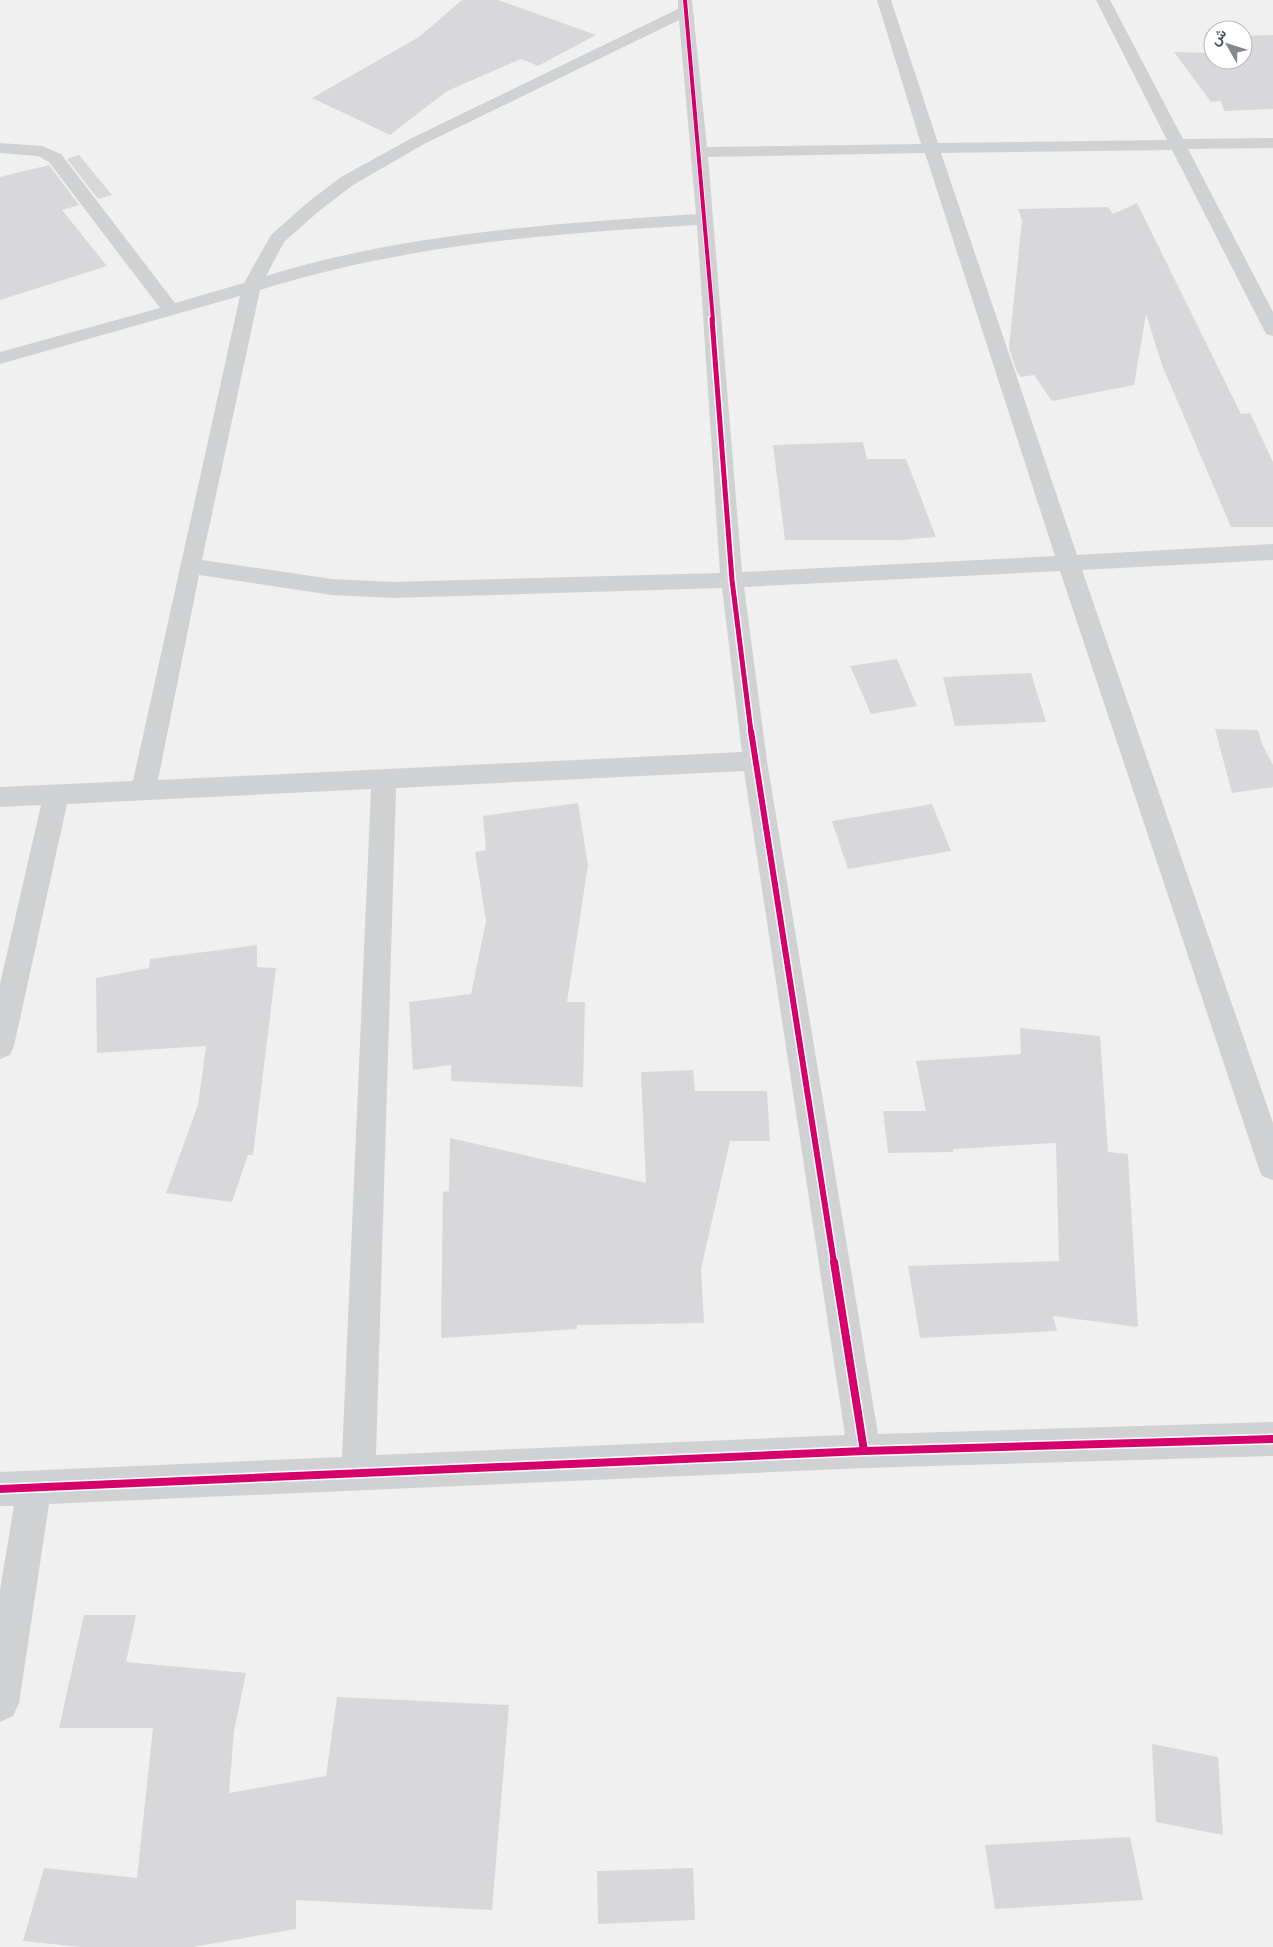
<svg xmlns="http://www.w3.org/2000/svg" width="1273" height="1947" viewBox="0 0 1273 1947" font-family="'Noto Sans',Vazirmatn,sans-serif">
<rect width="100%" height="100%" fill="#f1f0f0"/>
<path fill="#d8d8db" d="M 462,0 L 498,0 L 596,35 L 538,66 L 521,59 L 447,91 L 390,135 L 312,98 L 419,37 Z
M 1273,35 L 1273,109 L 1224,111 L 1221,101 L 1211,102 L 1174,52 L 1213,53 L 1213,60 L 1243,60 L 1243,36 Z
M 79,155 L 112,195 L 98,199 L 67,159 Z
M 49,165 L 79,205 L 62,210 L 107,266 L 0,300 L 0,177 Z
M 1137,203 L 1241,414 L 1250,413 L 1273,462 L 1273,527 L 1231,527 L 1162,365 L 1146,314 L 1134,385 L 1052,401 L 1034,375 L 1021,377 L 1017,372 L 1009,348 L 1022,220 L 1018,209 L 1108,207 L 1113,214 Z
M 863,442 L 867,459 L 906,459 L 936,537 L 900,540 L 785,540 L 773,445 Z
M 897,659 L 917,706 L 871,714 L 850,666 Z
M 1031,673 L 1046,722 L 955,726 L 943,677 Z
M 1215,729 L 1258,730 L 1262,744 L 1273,765 L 1273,787 L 1232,793 Z
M 578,803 L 588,865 L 567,1002 L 585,1002 L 583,1087 L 451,1081 L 451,1065 L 413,1070 L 409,1002 L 471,994 L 486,921 L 475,852 L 486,850 L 483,816 Z
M 932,804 L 951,851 L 848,869 L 832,821 Z
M 257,945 L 257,967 L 276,968 L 253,1155 L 248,1155 L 232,1202 L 166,1193 L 198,1105 L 206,1046 L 97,1053 L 96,978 L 149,968 L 150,959 Z
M 1020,1028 L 1100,1036 L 1108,1152 L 1128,1154 L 1138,1327 L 1053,1316 L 1057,1331 L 920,1338 L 908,1266 L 1059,1261 L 1056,1143 L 953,1149 L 953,1152 L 888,1153 L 883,1111 L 926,1111 L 916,1061 L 1021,1054 Z
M 693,1070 L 695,1091 L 767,1091 L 770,1141 L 730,1141 L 701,1269 L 704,1323 L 577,1325 L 577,1329 L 441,1338 L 443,1192 L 449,1191 L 450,1138 L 646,1183 L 641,1072 Z
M 84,1615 L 136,1615 L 126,1662 L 246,1673 L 234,1731 L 229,1793 L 326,1776 L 337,1697 L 509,1705 L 492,1910 L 296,1900 L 296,1929 L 193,1947 L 81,1947 L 23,1941 L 44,1868 L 137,1878 L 153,1728 L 59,1728 Z
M 1152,1744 L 1218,1757 L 1223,1835 L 1156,1822 Z
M 1130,1837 L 1143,1900 L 995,1909 L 985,1845 Z
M 693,1868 L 695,1920 L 598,1924 L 597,1871 Z"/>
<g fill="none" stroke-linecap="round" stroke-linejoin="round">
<path fill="#cfd1d3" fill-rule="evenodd" d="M 678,0 L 692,0 L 707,147 L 921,144 L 877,0 L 891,0 L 938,143 L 1167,140 L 1096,0 L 1110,0 L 1183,139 L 1273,138 L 1273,148 L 1188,149 L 1273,312 L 1273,336 L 1266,334 L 1264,330 L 1172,150 L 941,153 L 1077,555 L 1273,544 L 1273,560 L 1082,570 L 1273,1123 L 1273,1180 L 1262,1176 L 1258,1166 L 1060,571 L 744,587 L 767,761 L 878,1434 L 1273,1422 L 1273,1456 L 864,1468 L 49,1504 L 19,1703 L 13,1716 L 0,1722 L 0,1590 L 14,1506 L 0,1506 L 0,1472 L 342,1457 L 371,789 L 67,804 L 14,1046 L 10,1055 L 0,1059 L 0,984 L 41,805 L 0,807 L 0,787 L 133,781 L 240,296 L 0,364 L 0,352 L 160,308 L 49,162 L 38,156 L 0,153 L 0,143 L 42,146 L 61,154 L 175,303 L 244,283 L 271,235 L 307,203 L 341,177 L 412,138 L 678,9 ZM 679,20 L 696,214 C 551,224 405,233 266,276 L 284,242 L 319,211 L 353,185 L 424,144 ZM 925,153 L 1055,556 L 742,572 L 708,157 ZM 697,225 L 720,573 L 393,582 L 332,579 L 202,560 L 260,290 C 404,245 546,234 697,225 ZM 199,575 L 332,595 L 393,598 L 722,588 L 742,752 L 158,780 ZM 744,771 L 845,1435 L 376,1455 L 396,788 Z"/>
<defs>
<path id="cycleway-far3" d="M 685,0 L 713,320"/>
<path id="cycleway-far2" d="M 712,319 L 732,580 L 751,732"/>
<path id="cycleway-far1" d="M 751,731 L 834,1263"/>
<path id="cycleway" d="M 834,1262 L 864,1451
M 0,1489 L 864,1451 L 1273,1439"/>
</defs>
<use href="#cycleway-far3" stroke="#fff" stroke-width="5.5"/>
<use href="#cycleway-far2" stroke="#fff" stroke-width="8"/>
<use href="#cycleway-far1" stroke="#fff" stroke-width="9"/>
<use href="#cycleway" stroke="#fff" stroke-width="11"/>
<use href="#cycleway-far3" stroke="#d6006c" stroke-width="4"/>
<use href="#cycleway-far2" stroke="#d6006c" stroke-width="5"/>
<use href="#cycleway-far1" stroke="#d6006c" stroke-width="6"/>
<use href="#cycleway" stroke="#d6006c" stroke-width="8"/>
</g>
<g transform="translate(1228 45) rotate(309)"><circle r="24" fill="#ffffff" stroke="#b6b9be"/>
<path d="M0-4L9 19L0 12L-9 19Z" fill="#848890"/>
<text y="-8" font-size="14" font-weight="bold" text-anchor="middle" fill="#49505c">ش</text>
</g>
</svg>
